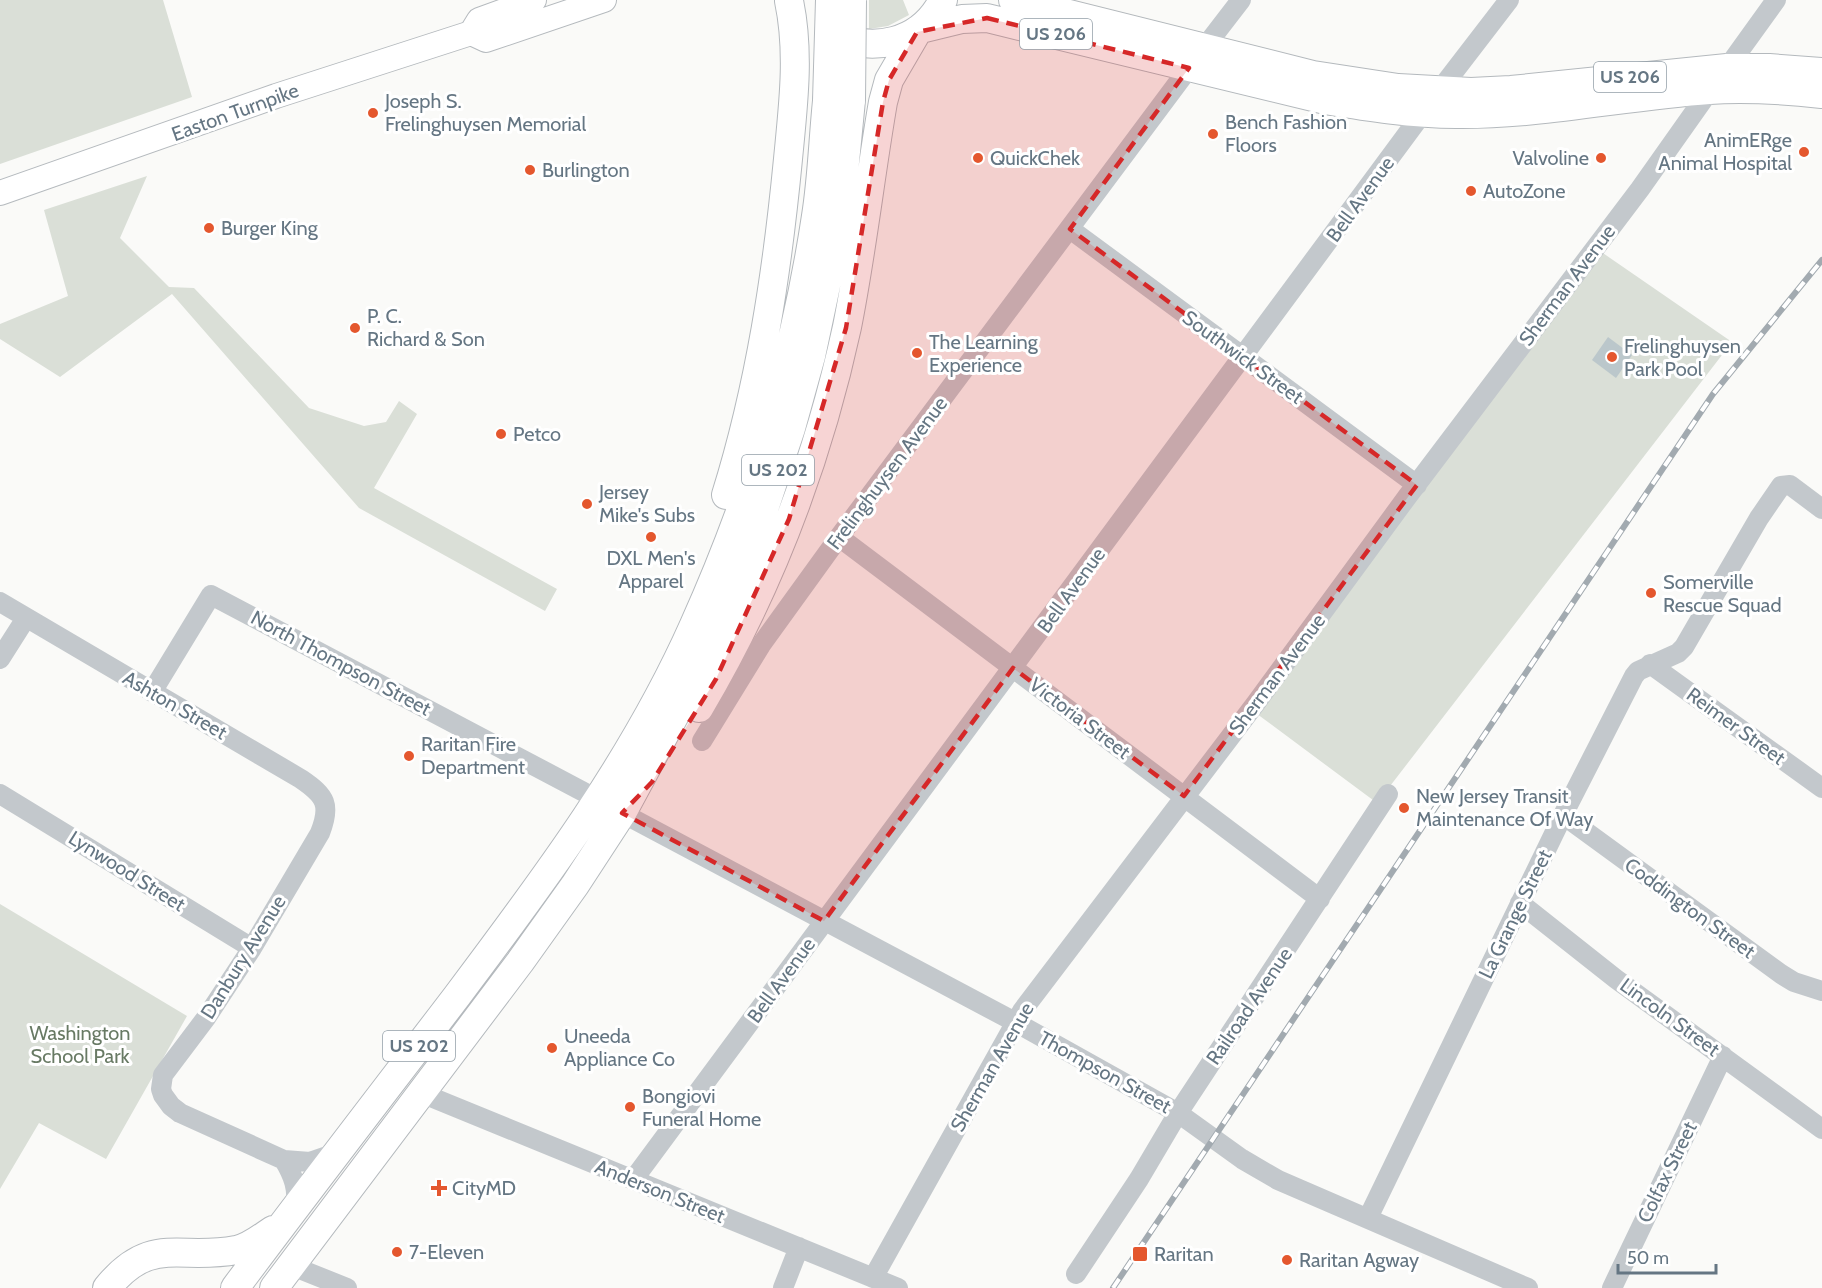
<svg xmlns="http://www.w3.org/2000/svg" width="1822" height="1288" viewBox="0 0 1822 1288" font-family="Cabin,sans-serif">
<rect width="100%" height="100%" fill="#fafaf8"/>
<path fill="#dadfd7" d="M 0,0 L 163,0 L 192,97 L 0,164 Z
M 869,0 L 903,0 L 909,15 L 888,26 L 869,29 Z
M 147,176 L 120,238 L 169,287 L 194,288 L 309,408 L 364,426 L 386,422 L 399,401 L 417,414 L 374,488 L 557,589 L 545,611 L 359,508 L 172,294 L 60,377 L 0,339 L 0,324 L 68,296 L 44,210 Z
M 1597,249 L 1732,342 L 1377,803 L 1253,711 Z
M 0,904 L 187,1016 L 106,1159 L 39,1123 L 0,1189 Z"/>
<path fill="#bbc7cb" d="M 1608,337 L 1632,355 L 1616,378 L 1592,360 Z"/>
<g fill="none" stroke-linecap="round" stroke-linejoin="round">
<defs>
<path id="major" d="M 471,33 L 486,40 L 604,0
M 0,193 L 276,96 L 471,33 L 479,20 L 534,0"/>
<path id="highway" d="M 1013,0 L 1313,75 L 1398,88 L 1471,92 L 1511,90 L 1727,68 L 1769,68 L 1822,72
M 921,29 L 962,19 L 987,18 L 1325,100 C 1368,107 1412,114 1456,114 C 1540,115 1624,96 1709,90 C 1746,87 1785,90 1822,94
M 830,33 C 872,54 921,44 943,0
M 726,495 C 760,386 777,273 788,159 C 793,107 800,53 789,1
M 699,708 C 769,590 818,460 847,327 C 862,252 870,177 883,102 L 889,80 L 917,32
M 107,1288 C 151,1234 179,1261 236,1250 C 249,1248 262,1237 273,1230
M 235,1288 C 308,1190 383,1093 457,996 C 545,879 634,760 694,625 C 752,496 795,356 816,216 C 822,179 823,140 827,101
M 274,1288 L 520,962 L 575,885 L 622,813 L 697,674 L 744,569 L 791,428 L 811,356 L 834,248 L 841,203 L 851,100"/>
</defs>
<use href="#major" stroke="#b5babe" stroke-width="26"/>
<use href="#highway" stroke="#b4b9bd" stroke-width="30"/>
<path stroke="#c3c8cc" stroke-width="20" d="M 1204,48 L 1241,0
M 1727,68 L 1776,0
M 1070,229 L 1417,485
M 839,537 L 1320,899
M 0,602 L 301,779 C 326,796 331,805 320,833 L 252,948 L 206,1018 L 163,1075 L 161,1089 L 163,1095 L 171,1106 L 180,1113 L 284,1160 L 310,1162 L 336,1153
M 0,659 L 26,618
M 1650,664 L 1822,788
M 152,692 L 211,595 L 597,799
M 702,741 L 761,645 L 839,537 L 1189,68
M 0,794 L 252,948
M 622,813 L 1015,1022 L 1178,1113 L 1242,1159 L 1278,1180 L 1528,1288
M 1563,815 L 1781,974 L 1794,982 L 1822,991
M 1520,903 L 1616,979 L 1822,1129
M 421,1093 L 898,1288
M 284,1160 C 293,1175 299,1190 295,1208
M 633,1180 L 1439,91 L 1509,0
M 1368,1218 L 1563,815 L 1634,676 L 1638,671 L 1678,653 L 1684,647 L 1759,518 L 1781,486 L 1790,485 L 1822,509
M 292,1266 L 347,1288
M 1076,1274 L 1139,1179 L 1178,1113 L 1388,794
M 873,1278 L 1022,1011 L 1256,703 L 1407,497 L 1640,189 L 1710,90
M 783,1288 L 799,1247
M 1612,1288 L 1723,1056"/>
<use href="#major" stroke="#fff" stroke-width="24"/>
<use href="#highway" stroke="#fff" stroke-width="28"/>
<defs>
<path id="rail" d="M 1113,1288 L 1713,394 L 1822,260"/>
</defs>
<use href="#rail" stroke="#a2aab0" stroke-width="6"/>
<use href="#rail" stroke="#fff" stroke-width="4" stroke-dasharray="11" stroke-linecap="butt"/>
<defs>
<path id="highway-bridge" d="M 851,100 L 852,0
M 827,101 L 830,0"/>
</defs>
<use href="#highway-bridge" stroke="#b4b9bd" stroke-width="30" stroke-linecap="butt"/>
<use href="#highway-bridge" stroke="#fff" stroke-width="28"/>
</g>
<path fill="#d62828" fill-opacity="0.2" stroke="#d62828" stroke-width="4.5" stroke-dasharray="12 8" stroke-linejoin="round" d="M 987,18 L 1189,68 L 1070,229 L 1417,485 L 1184,796 L 1013,668 L 824,921 L 622,813 L 652,782 L 716,679 L 789,519 L 846,328 L 883,102 L 889,80 L 917,32 Z"/>
<g fill="#e4572e" stroke="#fff" stroke-width="2">
<circle cx="373" cy="113" r="6"/>
<circle cx="1213" cy="134" r="6"/>
<circle cx="1804" cy="152" r="6"/>
<circle cx="978" cy="158" r="6"/>
<circle cx="1601" cy="158" r="6"/>
<circle cx="530" cy="170" r="6"/>
<circle cx="1471" cy="191" r="6"/>
<circle cx="209" cy="228" r="6"/>
<circle cx="355" cy="328" r="6"/>
<circle cx="917" cy="353" r="6"/>
<circle cx="1612" cy="357" r="6"/>
<circle cx="501" cy="434" r="6"/>
<circle cx="587" cy="504" r="6"/>
<circle cx="651" cy="537" r="6"/>
<circle cx="1651" cy="593" r="6"/>
<circle cx="409" cy="756" r="6"/>
<circle cx="1404" cy="808" r="6"/>
<circle cx="552" cy="1048" r="6"/>
<circle cx="630" cy="1107" r="6"/>
<path d="M436 1179h6v6h6v6h-6v6h-6v-6h-6v-6h6z"/>
<circle cx="397" cy="1252" r="6"/>
<rect x="1132" y="1246" width="16" height="16" rx="3"/>
<circle cx="1287" cy="1260" r="6"/>
</g>
<g text-anchor="middle" stroke-width="6" stroke-linejoin="round" paint-order="stroke">
<g fill="#fff" stroke="#939fa8" stroke-width="1.5">
<rect x="1020" y="19" width="72" height="30" rx="4.5"/>
<rect x="1594" y="62" width="72" height="30" rx="4.5"/>
<rect x="742" y="455" width="72" height="30" rx="4.5"/>
<rect x="383" y="1031" width="72" height="30" rx="4.5"/>
</g>
<g font-size="18" font-weight="bold" fill="#657683">
<text x="1056" y="40">US 206</text>
<text x="1630" y="83">US 206</text>
<text x="778" y="476">US 202</text>
<text x="419" y="1052">US 202</text>
</g>
<g font-size="20" fill="#657683" stroke="#fff" text-anchor="start">
<text x="385" y="108">Joseph S.<tspan x="385" dy="23">Frelinghuysen Memorial</tspan></text>
<text x="1225" y="129">Bench Fashion<tspan x="1225" dy="23">Floors</tspan></text>
<text x="1792" y="147" text-anchor="end">AnimERge<tspan x="1792" dy="23">Animal Hospital</tspan></text>
<text x="990" y="165">QuickChek</text>
<text x="1589" y="165" text-anchor="end">Valvoline</text>
<text x="542" y="177">Burlington</text>
<text x="1483" y="198">AutoZone</text>
<text x="221" y="235">Burger King</text>
<text x="367" y="323">P. C.<tspan x="367" dy="23">Richard &amp; Son</tspan></text>
<text x="929" y="349">The Learning<tspan x="929" dy="23">Experience</tspan></text>
<text x="1624" y="353">Frelinghuysen<tspan x="1624" dy="23">Park Pool</tspan></text>
<text x="513" y="441">Petco</text>
<text x="599" y="499">Jersey<tspan x="599" dy="23">Mike's Subs</tspan></text>
<text x="651" y="565" text-anchor="middle">DXL Men's<tspan x="651" dy="23">Apparel</tspan></text>
<text x="1663" y="589">Somerville<tspan x="1663" dy="23">Rescue Squad</tspan></text>
<text x="421" y="751">Raritan Fire<tspan x="421" dy="23">Department</tspan></text>
<text x="1416" y="803">New Jersey Transit<tspan x="1416" dy="23">Maintenance Of Way</tspan></text>
<text x="564" y="1043">Uneeda<tspan x="564" dy="23">Appliance Co</tspan></text>
<text x="642" y="1103">Bongiovi<tspan x="642" dy="23">Funeral Home</tspan></text>
<text x="452" y="1195">CityMD</text>
<text x="409" y="1259">7-Eleven</text>
<text x="1154" y="1261">Raritan</text>
<text x="1299" y="1267">Raritan Agway</text>
</g>
<g font-size="20" fill="#657683" stroke="#fff">
<text transform="translate(235 112) rotate(-20)" y="7">Easton Turnpike</text>
<text transform="translate(1360 199) rotate(-54)" y="7">Bell Avenue</text>
<text transform="translate(1567 285) rotate(-53)" y="7">Sherman Avenue</text>
<text transform="translate(1243 357) rotate(36)" y="7">Southwick Street</text>
<text transform="translate(887 473) rotate(-53)" y="7">Frelinghuysen Avenue</text>
<text transform="translate(1071 590) rotate(-54)" y="7">Bell Avenue</text>
<text transform="translate(341 663) rotate(28)" y="7">North Thompson Street</text>
<text transform="translate(1277 674) rotate(-53)" y="7">Sherman Avenue</text>
<text transform="translate(175 705) rotate(30)" y="7">Ashton Street</text>
<text transform="translate(1080 718) rotate(37)" y="7">Victoria Street</text>
<text transform="translate(1736 726) rotate(36)" y="7">Reimer Street</text>
<text transform="translate(127 871) rotate(32)" y="7">Lynwood Street</text>
<text transform="translate(1690 908) rotate(36)" y="7">Coddington Street</text>
<text transform="translate(1515 914) rotate(-64)" y="7">La Grange Street</text>
<text transform="translate(243 957) rotate(-58)" y="7">Danbury Avenue</text>
<text transform="translate(781 980) rotate(-54)" y="7">Bell Avenue</text>
<text transform="translate(1249 1006) rotate(-56)" y="7">Railroad Avenue</text>
<text transform="translate(1670 1017) rotate(36)" y="7">Lincoln Street</text>
<text transform="translate(992 1067) rotate(-60)" y="7">Sherman Avenue</text>
<text transform="translate(1105 1072) rotate(29)" y="7">Thompson Street</text>
<text transform="translate(1667 1172) rotate(-64)" y="7">Colfax Street</text>
<text transform="translate(660 1191) rotate(22)" y="7">Anderson Street</text>
</g>
<g font-size="20" fill="#687a64" stroke="#fff">
<text x="80" y="1040">Washington<tspan x="80" dy="23">School Park</tspan></text>
</g>
</g>
<path d="M1618 1264v9h98v-9" fill="none" stroke="#657683" stroke-width="3"/>
<text x="1627" y="1264" font-size="18" fill="#657683" stroke="#ffffff" stroke-width="4.5" paint-order="stroke">50 m</text>
</svg>
